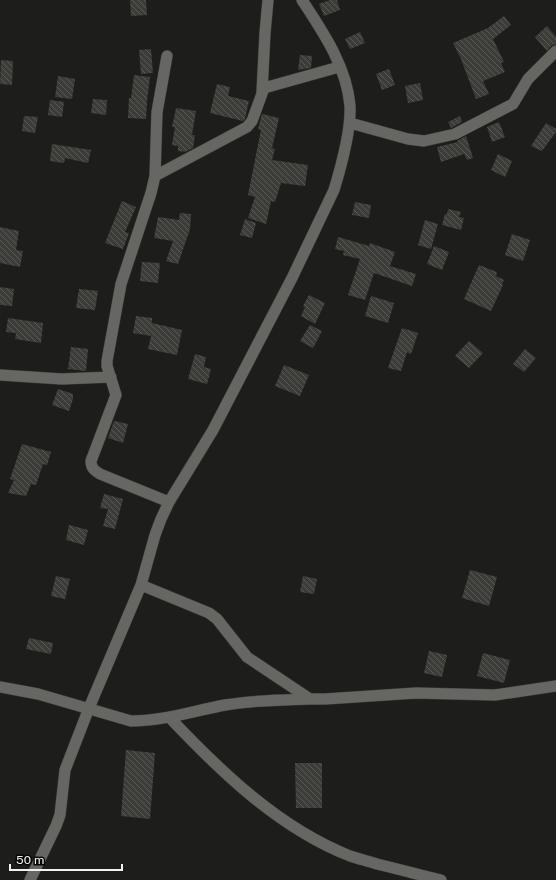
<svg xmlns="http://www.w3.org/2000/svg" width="556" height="880" viewBox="0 0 556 880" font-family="'Public Sans',sans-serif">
<defs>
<pattern id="building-back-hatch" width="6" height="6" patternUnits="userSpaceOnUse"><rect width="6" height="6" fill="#3c3d39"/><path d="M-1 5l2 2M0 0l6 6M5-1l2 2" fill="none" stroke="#595a56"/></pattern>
</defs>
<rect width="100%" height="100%" fill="#1d1e1b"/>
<path fill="url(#building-back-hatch)" d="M 130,0 L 146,0 L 147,15 L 131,16 Z
M 330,0 L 337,0 L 340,10 L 324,16 L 319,4 Z
M 504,16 L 511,25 L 493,39 L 504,62 L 501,63 L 505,72 L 483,81 L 489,94 L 476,99 L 461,59 L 453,43 L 488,28 Z
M 547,26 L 556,37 L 556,44 L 551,46 L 547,51 L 535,37 Z
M 360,32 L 365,43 L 350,49 L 345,39 Z
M 151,49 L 153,73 L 141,74 L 139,50 Z
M 300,55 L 312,56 L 311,68 L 298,70 Z
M 1,60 L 13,61 L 12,85 L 0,84 Z
M 389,69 L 395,85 L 382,90 L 376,74 Z
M 134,75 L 150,77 L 147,101 L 146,119 L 128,118 L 129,98 L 131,98 Z
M 58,76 L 75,79 L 72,99 L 55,97 Z
M 420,83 L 423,100 L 408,103 L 405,86 Z
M 217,84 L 230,87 L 228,96 L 249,101 L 245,119 L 243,121 L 210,113 Z
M 93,99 L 107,100 L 106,115 L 91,113 Z
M 50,100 L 64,102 L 62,117 L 48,115 Z
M 176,108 L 196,111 L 192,135 L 195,135 L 193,148 L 185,152 L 178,151 L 178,146 L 172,145 L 175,127 L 172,127 Z
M 262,114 L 279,118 L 272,148 L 275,149 L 272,160 L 308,165 L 305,186 L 281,183 L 275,202 L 271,201 L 266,224 L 248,218 L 255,197 L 248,195 L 261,130 L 258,129 Z
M 24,116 L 38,117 L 35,133 L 22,131 Z
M 460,116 L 462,122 L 451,128 L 448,122 Z
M 499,122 L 505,137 L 492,142 L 487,127 Z
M 546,123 L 556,129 L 556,132 L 542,151 L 531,146 Z
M 466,136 L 473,158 L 467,160 L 464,154 L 441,162 L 437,147 L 458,142 L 457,141 Z
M 52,144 L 91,150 L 88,163 L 65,158 L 64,163 L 50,161 Z
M 498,154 L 512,161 L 505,177 L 491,170 Z
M 122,201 L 136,207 L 125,232 L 129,233 L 123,249 L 105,243 Z
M 355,202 L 371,205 L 369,218 L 352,215 Z
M 448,209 L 461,212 L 459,217 L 464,218 L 461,230 L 442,225 L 445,214 L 447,214 Z
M 180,213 L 191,214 L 190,229 L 178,264 L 166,261 L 173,241 L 154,238 L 158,217 L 179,220 Z
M 245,219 L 256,223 L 252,238 L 240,235 Z
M 425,220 L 438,224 L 431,249 L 418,245 Z
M 0,227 L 19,231 L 16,250 L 23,251 L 20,267 L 0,263 Z
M 512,234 L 530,240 L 523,261 L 505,255 Z
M 338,237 L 369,246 L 370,243 L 395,252 L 390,266 L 416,274 L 412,286 L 374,273 L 365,300 L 348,295 L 360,259 L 343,255 L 344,251 L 335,249 Z
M 434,246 L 449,252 L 442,270 L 427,264 Z
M 142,262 L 160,263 L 158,283 L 140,281 Z
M 479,265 L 497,272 L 496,276 L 504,280 L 502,284 L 503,285 L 491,311 L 464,299 Z
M 0,287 L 14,289 L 12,306 L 0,305 Z
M 79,289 L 98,291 L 95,310 L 76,308 Z
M 309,295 L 325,303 L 315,324 L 301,316 L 305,307 L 303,306 Z
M 371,296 L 394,303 L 388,323 L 365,316 Z
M 136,316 L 152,318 L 152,323 L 182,330 L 177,355 L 148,349 L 151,336 L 133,333 Z
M 8,318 L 43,323 L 41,343 L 15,339 L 16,333 L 6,332 Z
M 310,325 L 322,331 L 313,348 L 300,341 Z
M 402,328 L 418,333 L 411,354 L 407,352 L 401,371 L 388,368 Z
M 469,341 L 483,353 L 469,368 L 455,356 Z
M 71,347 L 88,349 L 86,371 L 68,369 Z
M 525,349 L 536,358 L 524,372 L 513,364 Z
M 195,354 L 206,357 L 204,367 L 211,369 L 207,384 L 188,379 Z
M 284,365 L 309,375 L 300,396 L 275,386 Z
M 58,389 L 73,394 L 73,399 L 69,411 L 52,405 Z
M 114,421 L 128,424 L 123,443 L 108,438 Z
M 22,444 L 51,452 L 47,465 L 43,464 L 36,485 L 31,484 L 26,496 L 8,493 L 14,480 L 10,479 Z
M 104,494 L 123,499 L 115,529 L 103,526 L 108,509 L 100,508 Z
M 69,525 L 88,530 L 84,545 L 66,540 Z
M 470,570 L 497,577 L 489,606 L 462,598 Z
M 56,576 L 70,579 L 65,599 L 51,596 Z
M 303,576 L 317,579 L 314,594 L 300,592 Z
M 29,638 L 53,643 L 51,654 L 26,649 Z
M 429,651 L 447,655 L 442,677 L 424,673 Z
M 483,653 L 510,660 L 504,683 L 477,676 Z
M 126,750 L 155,753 L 150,819 L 121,816 Z
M 295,763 L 322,763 L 322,808 L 296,808 Z"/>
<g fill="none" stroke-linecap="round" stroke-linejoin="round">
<defs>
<path id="minor" d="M 262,92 L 265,33 L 268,0
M 350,123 L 408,139 L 424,141 L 455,134 L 513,104 L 528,79 L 556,51
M 155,176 L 157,112 L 167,56
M 0,375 L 62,379 L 111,377
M 169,502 L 100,474 C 94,470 91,468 91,461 L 116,395 L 107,366 L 107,361 L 121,284 L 151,193 L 155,176 L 247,127 L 252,121 L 264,88 L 339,67
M 141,585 L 209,613 L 217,619 L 247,657 L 310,699 L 325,699 L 416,693 L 495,695 L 556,686
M 0,687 L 38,694 L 131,721 C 163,721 193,711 225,705 C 253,700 281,700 310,699
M 169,717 C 221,772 279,828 350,856 C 359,859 368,861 377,864 C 398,869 420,875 441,880
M 30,880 L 56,826 L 60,815 L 65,770 L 89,708 L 141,585 L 155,535 L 161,519 L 169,502 L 213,430 L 292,278 L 334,190 C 341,167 351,129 350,106 C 347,67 323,32 302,0"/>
</defs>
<use href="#minor" stroke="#3b3b39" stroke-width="12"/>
<use href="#minor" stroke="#666662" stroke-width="11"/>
</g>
<path d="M10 864v6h112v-6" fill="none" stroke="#f2f2f0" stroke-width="2"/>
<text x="16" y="864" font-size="12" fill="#f2f2f0" stroke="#080807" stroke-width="3" paint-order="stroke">50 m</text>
</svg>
